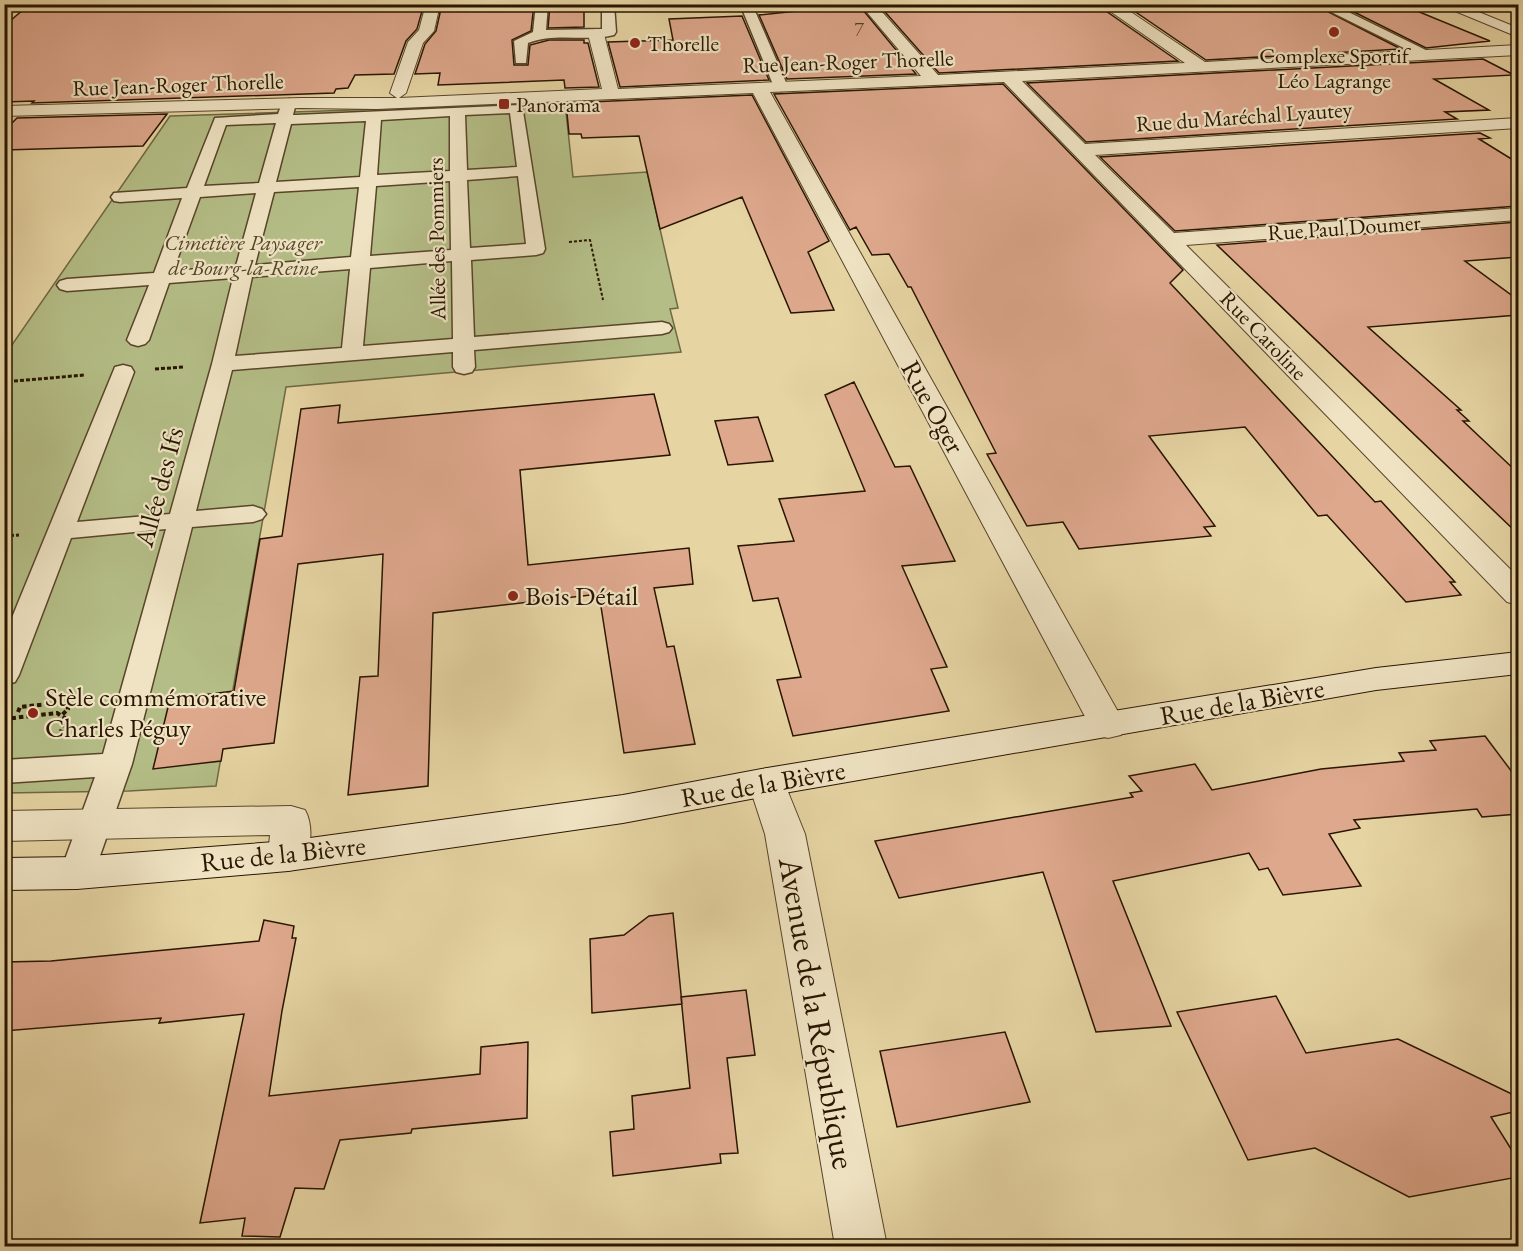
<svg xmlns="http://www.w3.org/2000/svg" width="1523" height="1251" viewBox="0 0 1523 1251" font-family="'EB Garamond',serif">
<rect width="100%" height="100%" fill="#e6d4a3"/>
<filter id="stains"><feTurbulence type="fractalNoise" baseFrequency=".00333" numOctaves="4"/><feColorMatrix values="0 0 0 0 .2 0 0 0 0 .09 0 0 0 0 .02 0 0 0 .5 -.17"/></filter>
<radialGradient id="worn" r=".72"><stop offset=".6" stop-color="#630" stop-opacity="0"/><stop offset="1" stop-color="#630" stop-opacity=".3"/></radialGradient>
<path fill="#b4bd86" stroke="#6e6943" stroke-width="1.5" d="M 565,103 L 573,177 L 647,172 L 678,308 L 670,309 L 681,352 L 286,387 L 216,786 L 129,791 L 5,793 L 5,355 L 170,116 Z"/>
<path fill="#dea88d" stroke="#291500" stroke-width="1.5" d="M 190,4 L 424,4 L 417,29 L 406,41 L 394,74 L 355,75 L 348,88 L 336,89 L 334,93 L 32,103 L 34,101 L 4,102 L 4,26 L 23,10 Z
M 442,4 L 534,4 L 531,31 L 512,40 L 514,65 L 528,65 L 530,45 L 549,40 L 584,40 L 584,43 L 588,43 L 599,87 L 565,88 L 564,80 L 438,85 L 440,73 L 415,74 L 425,44 L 436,31 Z
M 550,4 L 584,4 L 584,27 L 548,28 Z
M 804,4 L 858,4 L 916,74 L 787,79 L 759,15 L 808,10 Z
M 878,4 L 1104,4 L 1106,11 L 1178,61 L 939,73 Z
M 1124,4 L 1313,4 L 1401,49 L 1206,60 Z
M 1338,4 L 1400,4 L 1490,41 L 1426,48 Z
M 742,16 L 769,80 L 620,87 L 608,42 L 673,40 L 669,19 Z
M 1483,59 L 1514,75 L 1434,79 L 1489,110 L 1445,112 L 1457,119 L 1086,142 L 1027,83 Z
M 1003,84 L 1183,270 L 1170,283 L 1375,502 L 1381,501 L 1455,582 L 1450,582 L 1461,595 L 1406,602 L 1327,515 L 1318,516 L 1245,427 L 1149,436 L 1215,526 L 1204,527 L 1211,536 L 1079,549 L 1063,522 L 1027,526 L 987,454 L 996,453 L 911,287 L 908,287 L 889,254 L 872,255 L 856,227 L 850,230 L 774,94 Z
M 752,95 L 829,241 L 808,252 L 834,310 L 791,313 L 742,197 L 660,229 L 639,136 L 582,138 L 581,134 L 569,134 L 566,103 Z
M 167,114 L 143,146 L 4,150 L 4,131 L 17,118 Z
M 1480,133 L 1490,138 L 1479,139 L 1518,163 L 1518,206 L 1175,231 L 1100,157 Z
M 1518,222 L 1518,257 L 1465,261 L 1518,300 L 1518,315 L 1368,327 L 1461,410 L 1457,410 L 1469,421 L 1463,421 L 1518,473 L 1518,534 L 1217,245 Z
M 854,382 L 895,467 L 910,466 L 955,561 L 902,566 L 947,667 L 931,669 L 949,711 L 793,736 L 777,680 L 801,677 L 778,598 L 753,601 L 738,546 L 794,541 L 779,499 L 865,491 L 825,395 Z
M 654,394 L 670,455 L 520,470 L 528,565 L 689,548 L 693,584 L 654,588 L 667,647 L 674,646 L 695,744 L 624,753 L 599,594 L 433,613 L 428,786 L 348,795 L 360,677 L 378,676 L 383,554 L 298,564 L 274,743 L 223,749 L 221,761 L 153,769 L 170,699 L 234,691 L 260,539 L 282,536 L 301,409 L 340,405 L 338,423 Z
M 758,417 L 773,461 L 728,465 L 715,421 Z
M 1485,736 L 1518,780 L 1518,814 L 1482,817 L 1477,809 L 1354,820 L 1360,828 L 1329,834 L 1361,886 L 1283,895 L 1268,868 L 1259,870 L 1249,853 L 1113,881 L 1171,1026 L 1096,1032 L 1043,872 L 899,898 L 875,841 L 1133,797 L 1130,793 L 1142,791 L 1129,776 L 1195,764 L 1212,790 L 1321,769 L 1404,761 L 1399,753 L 1436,750 L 1430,741 Z
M 673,913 L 682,1004 L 592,1013 L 590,939 L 624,935 L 649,916 Z
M 264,920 L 294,926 L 292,938 L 296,938 L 282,1011 L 269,1096 L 480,1074 L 481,1047 L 528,1042 L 527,1118 L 412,1129 L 411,1133 L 340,1140 L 324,1189 L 295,1188 L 280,1237 L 242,1236 L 245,1218 L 200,1223 L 244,1014 L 159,1023 L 161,1018 L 4,1031 L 4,962 L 51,961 L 259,941 Z
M 746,990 L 755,1055 L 727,1058 L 738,1153 L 720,1154 L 721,1163 L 613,1176 L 610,1132 L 634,1129 L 632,1096 L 690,1088 L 681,997 Z
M 1276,996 L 1306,1053 L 1398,1039 L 1518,1097 L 1518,1111 L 1491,1117 L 1518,1160 L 1518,1177 L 1409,1197 L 1315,1148 L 1248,1160 L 1177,1012 Z
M 1005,1032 L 1030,1102 L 897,1127 L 880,1051 Z"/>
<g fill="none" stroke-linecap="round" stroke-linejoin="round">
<defs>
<path id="lane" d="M 536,4 L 548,4 L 546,30 L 602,29 L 602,4 L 614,4 L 616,32 L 614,35 C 585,42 555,32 528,43 L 526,63 L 516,63 L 514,41 L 533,32 Z
M 740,4 L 752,4 L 788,87 L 786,90 L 781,91 L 774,87 Z
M 1315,4 L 1332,4 L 1436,55 L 1434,58 L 1424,58 Z
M 289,99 L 296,103 L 293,115 L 296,115 L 522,105 L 545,249 L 543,253 L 536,255 L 471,260 L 474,337 L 662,322 L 669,324 L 672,328 L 669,332 L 662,334 L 474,350 L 475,367 L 472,372 L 464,374 L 456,372 L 453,367 L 453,352 L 232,370 L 196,511 L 253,506 L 262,509 L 266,514 L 262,519 L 253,522 L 192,527 L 132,764 L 94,873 L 89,883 L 77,886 L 65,883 L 60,873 L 95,777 L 4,783 L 4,760 L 103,754 L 166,529 L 71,538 L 19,675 L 15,682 L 4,685 L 4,637 L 115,367 L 123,365 L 131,367 L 134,372 L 77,522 L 170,514 L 212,364 L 233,278 L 169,283 L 149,340 L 145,344 L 138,346 L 131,344 L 127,340 L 149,285 L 67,291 L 60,289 L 57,285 L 60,281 L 67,279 L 154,273 L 182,198 L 120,202 L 114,201 L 111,197 L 114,193 L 187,188 L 215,118 L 278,114 L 282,103 ZM 510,113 L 517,167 L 467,170 L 465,115 ZM 450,116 L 450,171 L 377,175 L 381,120 ZM 366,121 L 360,177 L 276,182 L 291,124 ZM 276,123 L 259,183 L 204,186 L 226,125 ZM 518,176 L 526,244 L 470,248 L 467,180 ZM 450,181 L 451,250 L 370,256 L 376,186 ZM 359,187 L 351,257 L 255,265 L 274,192 ZM 256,193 L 236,266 L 173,271 L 200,197 ZM 452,261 L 453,339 L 363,346 L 370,268 ZM 350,269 L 342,348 L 235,356 L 252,277 Z"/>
<path id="street" d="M 4,4 L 12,4 L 4,9 Z
M 426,4 L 440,4 L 434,31 L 423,43 L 406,93 L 399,98 L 602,89 L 588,34 L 596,29 L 604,34 L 618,89 L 921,76 L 860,4 L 875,4 L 938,75 L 1185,63 L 1107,9 L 1106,4 L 1119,4 L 1205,62 L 1518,45 L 1518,55 L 1022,81 L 1085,144 L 1518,118 L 1518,128 L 1095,155 L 1174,233 L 1518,208 L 1518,220 L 1186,245 L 1518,577 L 1518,605 L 1507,602 L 1004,82 L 770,92 L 1126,726 L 1121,735 L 1108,738 L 1095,735 L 1090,726 L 753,93 L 377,109 L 301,108 L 4,116 L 4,106 L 301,98 L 397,98 L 390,93 L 408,42 L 419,30 Z
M 1438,4 L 1459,4 L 1518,28 L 1518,37 Z
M 767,768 L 780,772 L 805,834 L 887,1246 L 835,1246 L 765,834 L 748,782 L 754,772 Z
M 291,806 L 305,810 C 314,826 311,851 302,867 L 288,871 L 274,867 L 268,856 L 270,835 L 4,841 L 4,811 Z"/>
<path id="secondary" d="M 1518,652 L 1518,674 L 1376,690 L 767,796 L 623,823 L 288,871 L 77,889 L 4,890 L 4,858 L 77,857 L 288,841 L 623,795 L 767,768 L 1376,668 Z"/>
</defs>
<use href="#lane" stroke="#584529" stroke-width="3"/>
<use href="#street" stroke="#584529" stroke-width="2"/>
<use href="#secondary" stroke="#291500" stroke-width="2"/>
<path stroke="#291500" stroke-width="2" stroke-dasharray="3 2" stroke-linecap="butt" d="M 569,242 L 590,240 L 603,300"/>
<path stroke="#291500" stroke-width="3" stroke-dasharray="4 2" stroke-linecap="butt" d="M 155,369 L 184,367
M 14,381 L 85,375
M 4,536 L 19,535"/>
<path stroke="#291500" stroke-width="4" stroke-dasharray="4.5 3" stroke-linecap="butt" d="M 18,712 L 20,707 L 57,703 L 67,705 L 68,709 L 61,716
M 4,719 L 57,713 L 65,718 L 61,731"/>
<use href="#lane" fill="#efe3c3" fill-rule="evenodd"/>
<use href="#street" fill="#efe3c3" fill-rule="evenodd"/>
<use href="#secondary" fill="#efe3c3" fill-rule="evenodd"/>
</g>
<g fill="#8f2418" stroke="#efe3c3" stroke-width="2">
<circle cx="1334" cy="32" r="6"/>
<circle cx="635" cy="43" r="6"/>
<rect x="498" y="98" width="12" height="12" rx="3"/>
<circle cx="513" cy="596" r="6"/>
<circle cx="33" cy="713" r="6"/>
</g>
<g text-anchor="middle" stroke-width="4.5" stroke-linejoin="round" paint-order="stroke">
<g font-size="20" fill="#563a23">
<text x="859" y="36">7</text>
</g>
<g font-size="22" fill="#291500" stroke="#efe3c3" text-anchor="start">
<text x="647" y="51">Thorelle</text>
<text x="1334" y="63" text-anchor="middle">Complexe Sportif<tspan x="1334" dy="25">Léo Lagrange</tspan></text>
<text x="516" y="112">Panorama</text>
</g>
<g font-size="22" fill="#291500" stroke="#efe3c3">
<text transform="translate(848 61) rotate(-2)" y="8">Rue Jean-Roger Thorelle</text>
<text transform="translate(178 84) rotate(-2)" y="8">Rue Jean-Roger Thorelle</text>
<text transform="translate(1244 116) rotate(-4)" y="8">Rue du Maréchal Lyautey</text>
<text transform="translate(1344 227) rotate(-4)" y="8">Rue Paul Doumer</text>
<text transform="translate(436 239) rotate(-91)" y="8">Allée des Pommiers</text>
<text transform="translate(1264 335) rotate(46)" y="8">Rue Caroline</text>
</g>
<g font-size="22" font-style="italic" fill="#534728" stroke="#efe3c3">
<text x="243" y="250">Cimetière Paysager<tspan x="243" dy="25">de Bourg-la-Reine</tspan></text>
</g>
<g font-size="27" fill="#291500" stroke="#efe3c3">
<text transform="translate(933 407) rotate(61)" y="9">Rue Oger</text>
<text transform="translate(159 487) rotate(-75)" y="9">Allée des Ifs</text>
<text transform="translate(1242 702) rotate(-10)" y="9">Rue de la Bièvre</text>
<text transform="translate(763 784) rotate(-10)" y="9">Rue de la Bièvre</text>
<text transform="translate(283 854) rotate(-6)" y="9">Rue de la Bièvre</text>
</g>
<g font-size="27" fill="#291500" stroke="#efe3c3" text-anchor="start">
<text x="525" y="605">Bois Détail</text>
<text x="45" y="706">Stèle commémorative<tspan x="45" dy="31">Charles Péguy</tspan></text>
</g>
<g font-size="33" fill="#291500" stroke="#efe3c3">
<text transform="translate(818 1013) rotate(80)" y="12">Avenue de la République</text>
</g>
</g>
<rect width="1523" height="1251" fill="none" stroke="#e6d4a3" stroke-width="24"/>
<rect x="6" y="6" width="1511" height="1239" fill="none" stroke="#291500" stroke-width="3"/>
<rect x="12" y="12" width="1499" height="1227" fill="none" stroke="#291500" stroke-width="1.5"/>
<rect width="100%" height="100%" filter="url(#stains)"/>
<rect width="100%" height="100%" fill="url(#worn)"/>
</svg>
